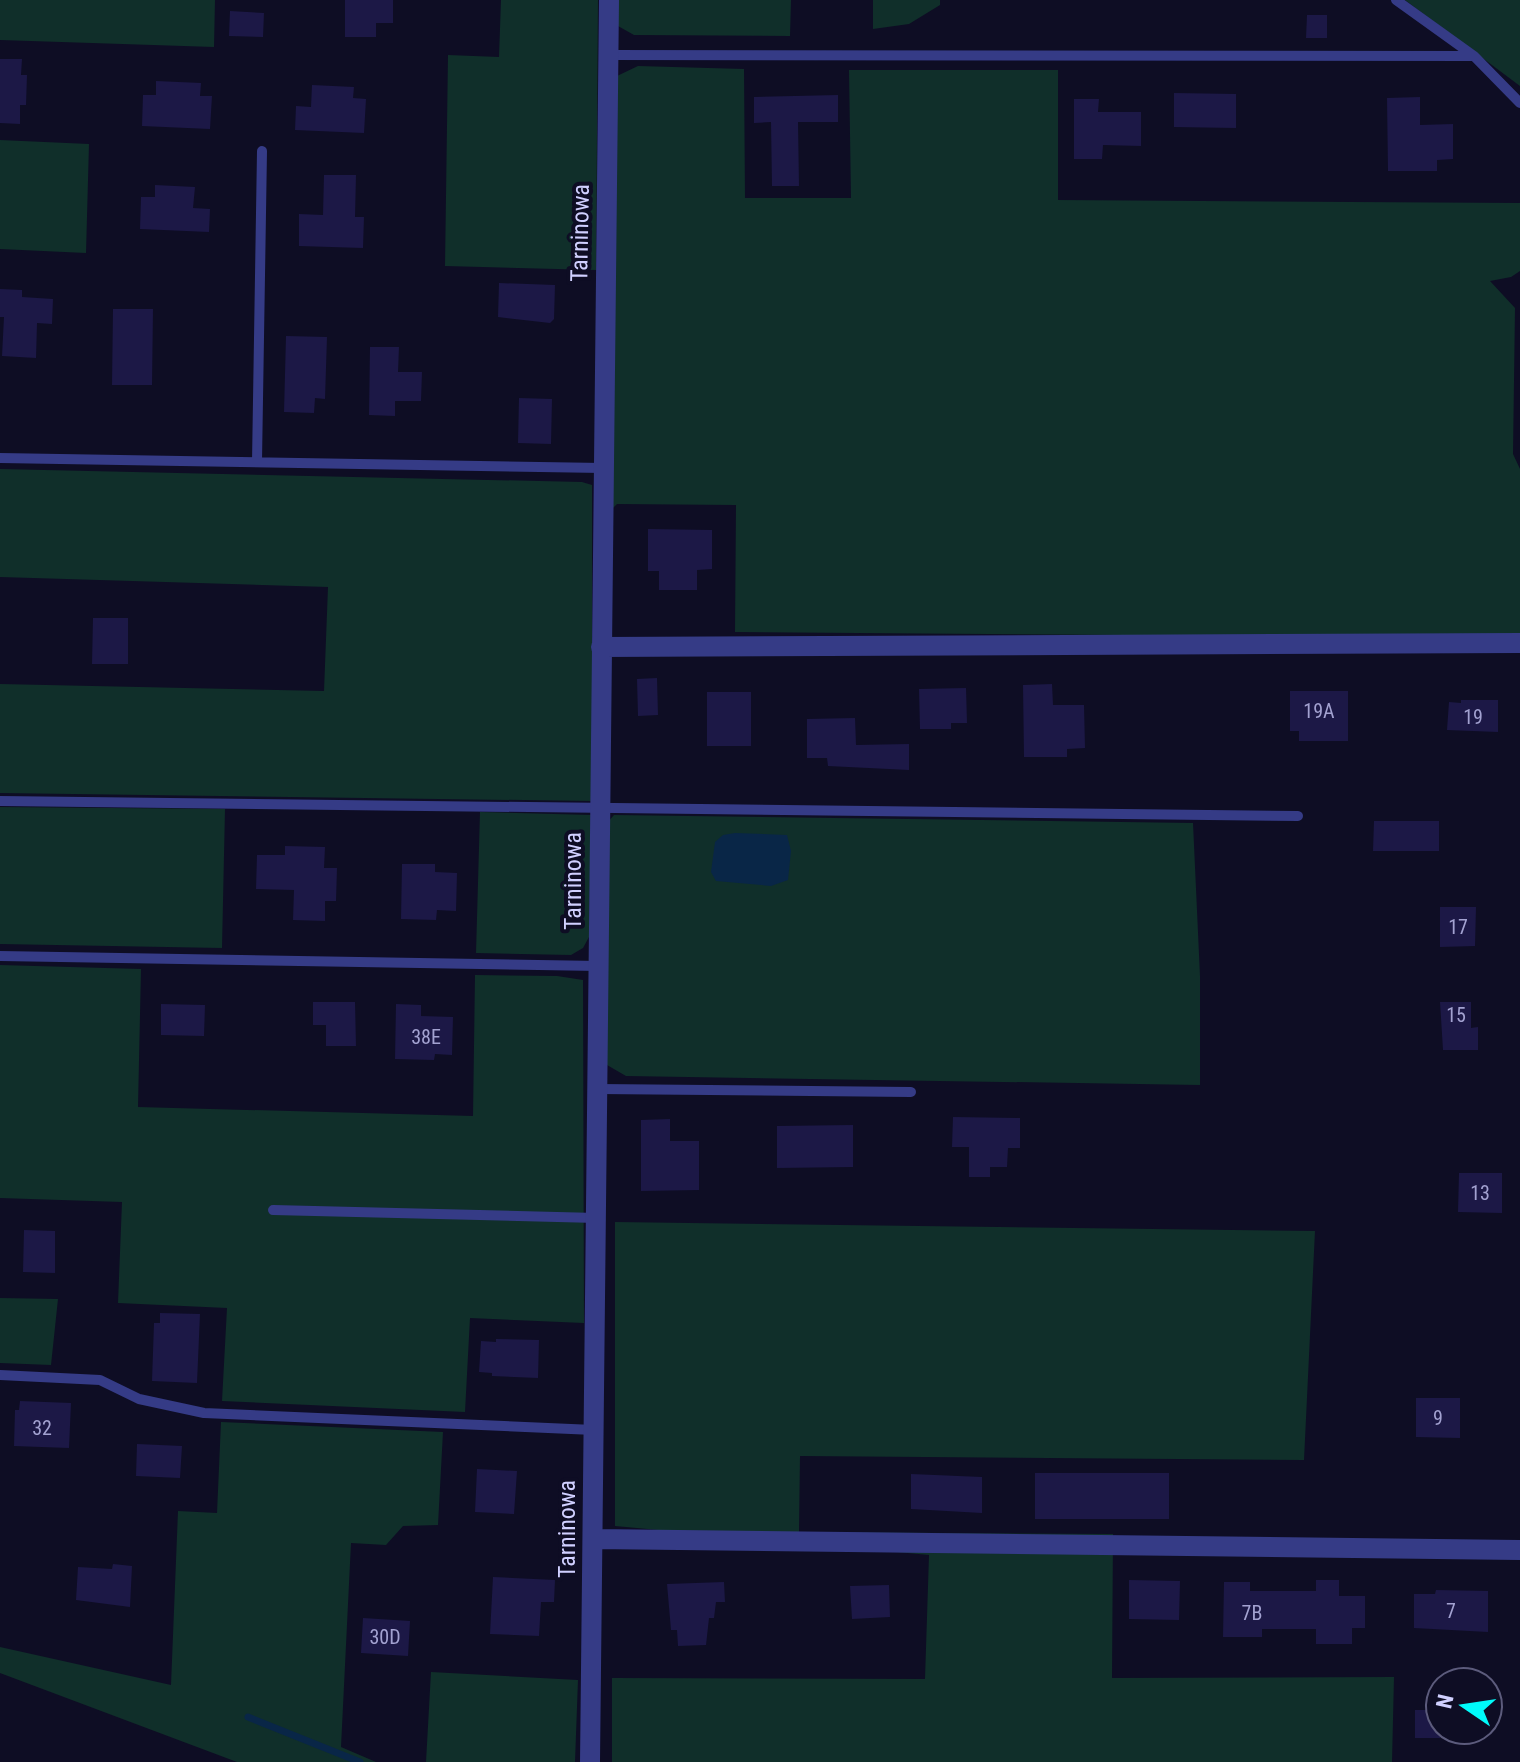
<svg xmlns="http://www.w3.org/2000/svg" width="1520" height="1762" viewBox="0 0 1520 1762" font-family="'Roboto Condensed',sans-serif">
<rect width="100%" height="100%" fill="#0e0d24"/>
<path fill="#102f2a" d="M 0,0 L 215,0 L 214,47 L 0,40 Z
M 501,0 L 598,0 L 596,270 L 445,266 L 448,55 L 499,57 Z
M 618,0 L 791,0 L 790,36 L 634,35 L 618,26 Z
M 873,0 L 940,0 L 940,5 L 909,24 L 873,29 Z
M 1405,0 L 1520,0 L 1520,86 Z
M 638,66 L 744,69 L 745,198 L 851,198 L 849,70 L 1058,70 L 1058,200 L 1520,203 L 1520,271 L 1511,277 L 1490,281 L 1515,308 L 1513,454 L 1520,469 L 1520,638 L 735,632 L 736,505 L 617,504 L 612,509 L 617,76 Z
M 0,140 L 89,144 L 86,253 L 0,249 Z
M 0,469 L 582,482 L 592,485 L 592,801 L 0,793 L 0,684 L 324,691 L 328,587 L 0,577 Z
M 0,807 L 225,809 L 222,948 L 0,944 Z
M 480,812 L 591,815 L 589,937 L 583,948 L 571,955 L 476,953 Z
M 614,815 L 1193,823 L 1200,976 L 1200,1085 L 626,1076 L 607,1065 L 607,823 Z
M 0,965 L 141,969 L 138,1107 L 473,1116 L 475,975 L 557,976 L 583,980 L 584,1323 L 470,1318 L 465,1412 L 222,1401 L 227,1308 L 118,1303 L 122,1202 L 0,1198 Z
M 615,1222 L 1315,1231 L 1304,1460 L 800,1456 L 799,1532 L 1113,1534 L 1112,1678 L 1394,1677 L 1392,1762 L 612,1762 L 612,1678 L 925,1679 L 929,1555 L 615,1526 Z
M 0,1298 L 58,1299 L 51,1365 L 0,1363 Z
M 221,1422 L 443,1432 L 438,1525 L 403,1526 L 386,1545 L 351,1543 L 341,1747 L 376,1762 L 237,1762 L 0,1673 L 0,1647 L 171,1685 L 178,1511 L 217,1513 Z
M 431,1672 L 578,1680 L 575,1762 L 426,1762 Z"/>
<path fill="#092647" d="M 735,833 L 787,835 L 791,851 L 788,880 L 771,886 L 716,881 L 711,872 L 715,842 L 723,835 Z"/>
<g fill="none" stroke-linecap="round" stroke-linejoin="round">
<path stroke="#092647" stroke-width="7" d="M 248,1717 L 360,1762"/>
</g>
<path fill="#1c1846" d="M 345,0 L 393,0 L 393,23 L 376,23 L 376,37 L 345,37 Z
M 230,11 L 264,13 L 263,37 L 229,36 Z
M 1307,15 L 1327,15 L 1327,38 L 1306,38 Z
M 0,59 L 22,59 L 21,75 L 27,75 L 26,105 L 20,105 L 20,124 L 0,123 Z
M 156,81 L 201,83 L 200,96 L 212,96 L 210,129 L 142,126 L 143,95 L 156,95 Z
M 312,85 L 354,87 L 353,98 L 366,99 L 364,133 L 295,130 L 296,106 L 311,107 Z
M 1174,93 L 1236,94 L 1236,128 L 1174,127 Z
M 838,95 L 838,122 L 798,122 L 799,186 L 772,186 L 771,122 L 754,123 L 754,97 Z
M 1420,97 L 1420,125 L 1453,124 L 1453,159 L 1437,160 L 1437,171 L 1388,171 L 1387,98 Z
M 1074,99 L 1099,99 L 1098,112 L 1141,112 L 1141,146 L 1103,145 L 1102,159 L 1074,159 Z
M 324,175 L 356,175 L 355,217 L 364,217 L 363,248 L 299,246 L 299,214 L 323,215 Z
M 155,185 L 195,187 L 193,208 L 210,209 L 209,232 L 140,229 L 141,197 L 155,197 Z
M 499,283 L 555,285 L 554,319 L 550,323 L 498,317 Z
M 0,289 L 22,290 L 22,297 L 53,299 L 52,324 L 37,323 L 36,358 L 2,356 L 4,317 L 0,317 Z
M 113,309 L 153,309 L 152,385 L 112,385 Z
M 286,336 L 327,337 L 325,399 L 315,398 L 314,413 L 284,412 Z
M 370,347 L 399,347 L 398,372 L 422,372 L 421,401 L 395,401 L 395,416 L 369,415 Z
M 519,398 L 552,399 L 551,444 L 518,443 Z
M 648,529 L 712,530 L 712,569 L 697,570 L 697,590 L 659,590 L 659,571 L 648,571 Z
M 93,618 L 128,618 L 128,664 L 92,664 Z
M 657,678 L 658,715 L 638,716 L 637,679 Z
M 1052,684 L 1053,705 L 1084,705 L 1085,748 L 1067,749 L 1067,757 L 1024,757 L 1023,685 Z
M 966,688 L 967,723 L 951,723 L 951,729 L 920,729 L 919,689 Z
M 1290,691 L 1348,691 L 1348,741 L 1299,741 L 1299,731 L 1290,731 Z
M 707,692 L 751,692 L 751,746 L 707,746 Z
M 1461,700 L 1498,700 L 1498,732 L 1447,730 L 1449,702 L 1461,703 Z
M 855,718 L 856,745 L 909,744 L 909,770 L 828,766 L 827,758 L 807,758 L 807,719 Z
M 1374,821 L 1439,821 L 1439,851 L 1373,851 Z
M 285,846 L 325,847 L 324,868 L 337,868 L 336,901 L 325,901 L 325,921 L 293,920 L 294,890 L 256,889 L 257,855 L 285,855 Z
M 402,864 L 435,864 L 435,872 L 457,873 L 456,911 L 437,910 L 436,920 L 401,919 Z
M 1440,907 L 1476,907 L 1475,946 L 1440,947 Z
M 313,1002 L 355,1002 L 356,1046 L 326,1046 L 326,1025 L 313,1025 Z
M 1440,1002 L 1471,1002 L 1471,1028 L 1478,1027 L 1478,1050 L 1443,1050 Z
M 161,1004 L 205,1005 L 204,1036 L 161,1035 Z
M 396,1004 L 421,1005 L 421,1016 L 453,1017 L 452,1055 L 435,1054 L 434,1060 L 395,1059 Z
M 953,1117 L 1020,1118 L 1020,1148 L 1008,1148 L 1007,1167 L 990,1167 L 990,1177 L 969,1177 L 969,1147 L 952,1147 Z
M 670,1119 L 670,1141 L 699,1141 L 699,1190 L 641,1191 L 641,1120 Z
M 853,1125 L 853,1167 L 777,1168 L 777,1126 Z
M 1459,1173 L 1502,1173 L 1502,1213 L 1458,1212 Z
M 24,1230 L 55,1231 L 55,1273 L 23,1272 Z
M 160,1313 L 200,1314 L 197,1383 L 152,1381 L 154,1323 L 160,1323 Z
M 496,1339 L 539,1340 L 538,1378 L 492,1376 L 492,1373 L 479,1372 L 481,1341 L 496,1342 Z
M 1416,1398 L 1460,1398 L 1460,1438 L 1416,1437 Z
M 20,1401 L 71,1403 L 69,1448 L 14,1446 L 15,1410 L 19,1410 Z
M 137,1444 L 182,1446 L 180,1478 L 136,1476 Z
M 477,1469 L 517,1471 L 514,1514 L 475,1512 Z
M 1035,1473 L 1169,1473 L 1169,1519 L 1035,1519 Z
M 911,1474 L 982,1477 L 982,1513 L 911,1509 Z
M 113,1564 L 132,1566 L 130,1607 L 76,1600 L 78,1567 L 112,1569 Z
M 493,1577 L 555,1580 L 554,1602 L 541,1602 L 539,1636 L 490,1634 Z
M 1129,1580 L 1180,1581 L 1179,1620 L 1129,1619 Z
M 1316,1580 L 1339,1580 L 1339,1596 L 1365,1596 L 1365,1628 L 1352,1628 L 1352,1644 L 1316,1644 L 1316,1629 L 1262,1629 L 1262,1637 L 1223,1637 L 1224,1582 L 1250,1582 L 1250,1591 L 1316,1591 Z
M 724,1582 L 725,1602 L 716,1602 L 714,1618 L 709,1618 L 706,1645 L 678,1646 L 677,1630 L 671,1630 L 667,1584 Z
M 889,1585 L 890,1617 L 852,1619 L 850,1586 Z
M 1436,1590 L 1488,1591 L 1488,1632 L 1414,1628 L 1414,1594 L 1435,1594 Z
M 363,1618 L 410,1621 L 408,1656 L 361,1653 Z
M 1415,1710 L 1440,1710 L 1440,1738 L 1415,1738 Z"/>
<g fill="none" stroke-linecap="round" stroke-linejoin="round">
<path stroke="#353b86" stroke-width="10" d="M 1396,0 L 1474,56 L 1520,103
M 608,55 L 1474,56
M 0,458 L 603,468
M 257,462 L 262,151
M 0,801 L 1298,816
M 0,956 L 599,966
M 598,1089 L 911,1092
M 273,1210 L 597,1218
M 0,1375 L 100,1380 L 139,1399 L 204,1413 L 594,1430"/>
<path stroke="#353b86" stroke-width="20" d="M 601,647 L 1520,643
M 594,1539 L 1520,1550
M 590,1762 L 609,0"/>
</g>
<g text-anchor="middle" stroke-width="8" stroke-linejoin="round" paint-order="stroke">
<g font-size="20" fill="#a3a2d1">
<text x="1319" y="718">19A</text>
<text x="1473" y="724">19</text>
<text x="1458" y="934">17</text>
<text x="1456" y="1022">15</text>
<text x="426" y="1044">38E</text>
<text x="1480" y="1200">13</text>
<text x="1438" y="1425">9</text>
<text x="42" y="1435">32</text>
<text x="1451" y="1618">7</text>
<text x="1252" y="1620">7B</text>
<text x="385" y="1644">30D</text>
</g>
<g font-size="24" fill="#d0d0ff" stroke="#0e0d24">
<text transform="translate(580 233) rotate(-89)" y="8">Tarninowa</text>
<text transform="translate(573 881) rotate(-90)" y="8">Tarninowa</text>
<text transform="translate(567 1529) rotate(-90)" y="8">Tarninowa</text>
</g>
</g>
<g transform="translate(1464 1706) rotate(283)"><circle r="38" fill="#0e0d24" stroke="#5c5b7c" stroke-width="2"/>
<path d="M0-6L14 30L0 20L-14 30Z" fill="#00fbfa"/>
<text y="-12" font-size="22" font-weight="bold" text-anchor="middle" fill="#d0d0ff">N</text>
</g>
</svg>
